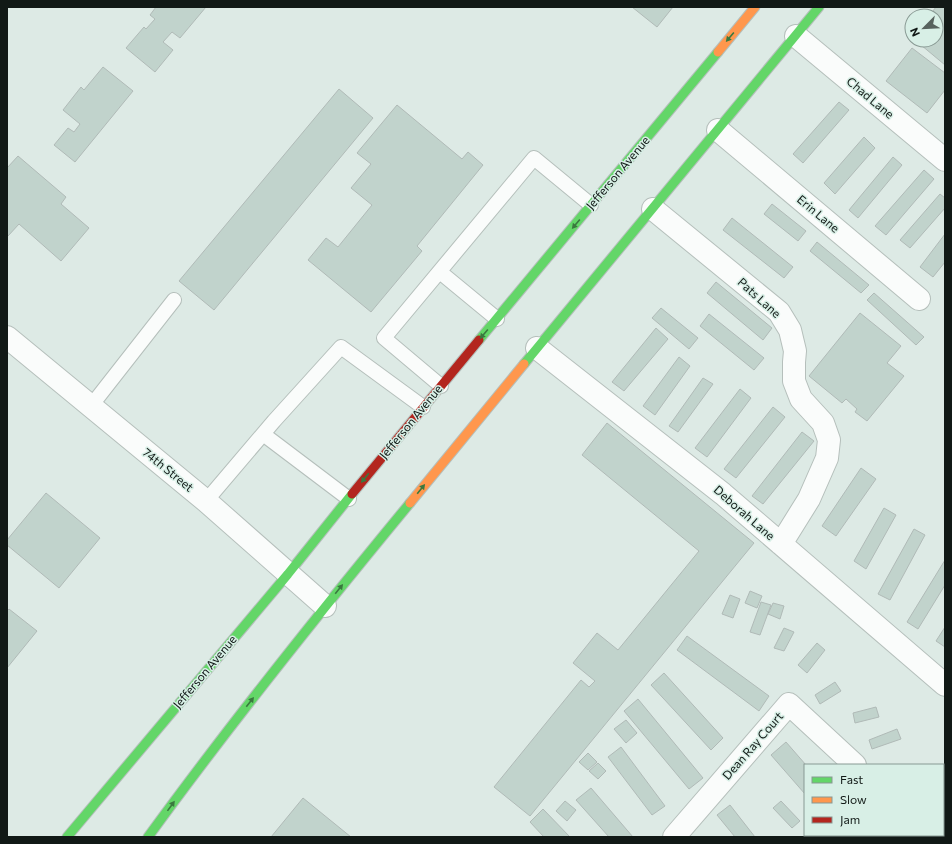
<svg xmlns="http://www.w3.org/2000/svg" width="952" height="844" viewBox="0 0 952 844" font-family="Commissioner,sans-serif">
<rect width="100%" height="100%" fill="#ddeae5"/>
<path fill="#c1d3cc" stroke="#b0bab7" d="M 156,7 L 206,7 L 180,38 L 172,32 L 163,42 L 173,50 L 155,72 L 126,48 L 144,27 L 146,29 L 155,19 L 150,15 Z
M 632,7 L 673,7 L 657,27 Z
M 936,7 L 945,7 L 945,65 L 915,40 L 936,40 L 936,16 L 929,16 Z
M 912,48 L 945,73 L 945,90 L 927,113 L 886,81 Z
M 103,67 L 133,91 L 75,162 L 54,145 L 68,128 L 74,132 L 80,124 L 63,110 L 81,87 L 84,90 Z
M 339,89 L 373,118 L 214,310 L 179,281 Z
M 839,102 L 849,110 L 803,163 L 793,154 Z
M 397,105 L 462,159 L 468,152 L 483,165 L 417,246 L 422,251 L 371,312 L 308,260 L 326,238 L 338,247 L 372,205 L 351,188 L 371,164 L 357,153 Z
M 864,137 L 875,148 L 835,194 L 824,183 Z
M 18,156 L 66,197 L 61,204 L 89,228 L 61,261 L 19,224 L 8,236 L 7,235 L 7,168 Z
M 893,157 L 902,165 L 858,218 L 849,210 Z
M 924,170 L 934,179 L 886,235 L 875,226 Z
M 940,194 L 945,198 L 945,208 L 910,248 L 900,240 Z
M 772,204 L 806,231 L 798,241 L 764,214 Z
M 732,218 L 793,267 L 784,278 L 723,230 Z
M 945,234 L 945,262 L 933,277 L 920,267 Z
M 817,242 L 869,285 L 861,293 L 810,251 Z
M 716,282 L 772,328 L 763,340 L 707,293 Z
M 874,293 L 924,337 L 916,345 L 867,300 Z
M 661,308 L 698,338 L 689,349 L 652,318 Z
M 860,313 L 901,346 L 887,363 L 904,376 L 867,421 L 855,412 L 857,409 L 846,399 L 842,403 L 809,376 Z
M 709,314 L 764,358 L 754,370 L 700,326 Z
M 656,328 L 668,339 L 624,391 L 612,382 Z
M 679,357 L 690,366 L 655,415 L 643,406 Z
M 703,378 L 713,384 L 678,432 L 669,426 Z
M 740,389 L 751,398 L 707,457 L 695,448 Z
M 773,407 L 785,417 L 736,478 L 724,469 Z
M 607,423 L 754,543 L 530,816 L 494,787 L 581,680 L 589,687 L 595,681 L 573,663 L 597,633 L 618,650 L 699,551 L 582,455 Z
M 802,432 L 814,441 L 763,504 L 752,496 Z
M 861,468 L 876,479 L 836,536 L 822,526 Z
M 46,493 L 100,538 L 59,588 L 7,545 L 7,540 Z
M 884,508 L 896,515 L 866,569 L 854,561 Z
M 914,529 L 925,535 L 890,600 L 878,594 Z
M 945,560 L 945,585 L 918,629 L 907,622 Z
M 750,591 L 762,596 L 757,608 L 745,603 Z
M 730,595 L 740,599 L 733,618 L 722,614 Z
M 761,602 L 771,605 L 760,635 L 750,632 Z
M 773,603 L 784,606 L 780,619 L 768,614 Z
M 9,609 L 37,631 L 7,668 L 7,611 Z
M 945,627 L 945,647 L 936,641 Z
M 784,628 L 794,632 L 784,651 L 774,648 Z
M 687,636 L 769,696 L 759,711 L 677,650 Z
M 817,643 L 825,650 L 807,673 L 798,665 Z
M 664,673 L 723,738 L 711,750 L 651,685 Z
M 835,682 L 841,691 L 820,704 L 815,695 Z
M 638,699 L 703,778 L 689,789 L 624,711 Z
M 876,707 L 879,717 L 855,723 L 853,713 Z
M 626,720 L 637,733 L 626,743 L 614,729 Z
M 897,729 L 901,739 L 872,749 L 869,740 Z
M 786,742 L 806,765 L 805,765 L 805,794 L 771,755 Z
M 621,747 L 665,806 L 652,815 L 608,757 Z
M 588,753 L 597,762 L 588,770 L 579,762 Z
M 598,763 L 606,771 L 598,779 L 589,771 Z
M 591,788 L 633,837 L 609,837 L 576,800 Z
M 303,798 L 351,837 L 271,837 Z
M 565,801 L 576,810 L 567,821 L 556,811 Z
M 781,801 L 800,821 L 792,828 L 773,808 Z
M 730,805 L 755,837 L 735,837 L 717,815 Z
M 543,809 L 570,837 L 544,837 L 530,822 Z
M 826,835 L 842,835 L 846,837 L 825,837 Z"/>
<g fill="none" stroke-linecap="round" stroke-linejoin="round">
<defs>
<path id="lane" d="M 440,272 L 497,319
M 441,386 L 384,338 L 534,158 L 591,205
M 91,406 L 174,300
M 263,434 L 349,499
M 206,501 L 274,421 L 341,347 L 423,407"/>
<path id="street" d="M 796,36 L 945,160
M 718,130 L 919,299
M 653,209 L 779,312 L 790,330 L 795,351 L 794,362 L 794,381 L 801,399 L 823,423 L 829,440 L 827,458 L 809,499 L 781,544
M 7,337 L 206,501 L 325,606
M 537,348 L 723,494 L 945,685
M 904,835 L 905,837
M 674,837 L 789,704 L 855,765"/>
<path id="fast" d="M 479,340 L 718,52
M 524,364 L 819,7
M 67,837 L 288,574 L 352,494
M 148,837 C 231,723 320,612 410,503"/>
<path id="slow" d="M 718,52 L 755,7
M 410,503 L 524,364"/>
<path id="jam" d="M 352,494 L 479,340"/>
</defs>
<use href="#lane" stroke="#b5bfbb" stroke-width="16"/>
<use href="#street" stroke="#b5bfbb" stroke-width="24"/>
<use href="#fast" stroke="#b5bfbb" stroke-width="11"/>
<use href="#slow" stroke="#b5bfbb" stroke-width="11"/>
<use href="#jam" stroke="#b5bfbb" stroke-width="11"/>
<use href="#lane" stroke="#fafcfb" stroke-width="14"/>
<use href="#street" stroke="#fafcfb" stroke-width="22"/>
<use href="#fast" stroke="#63d668" stroke-width="9"/>
<use href="#slow" stroke="#ff974d" stroke-width="9"/>
<use href="#jam" stroke="#b3261e" stroke-width="9"/>
</g>
<defs><path id="oneway-solid" d="M-6-.8H1V-3.2L6.5 0L1 3.2V.8H-6Z"/></defs>
<g fill="#3a783f">
<use href="#oneway-solid" transform="translate(730 37) rotate(130)"/>
<use href="#oneway-solid" transform="translate(576 224) rotate(130)"/>
<use href="#oneway-solid" transform="translate(484 334) rotate(130)"/>
<use href="#oneway-solid" transform="translate(365 478) rotate(129)"/>
<use href="#oneway-solid" transform="translate(421 489) rotate(-51)"/>
<use href="#oneway-solid" transform="translate(339 589) rotate(-51)"/>
<use href="#oneway-solid" transform="translate(250 702) rotate(-52)"/>
<use href="#oneway-solid" transform="translate(171 806) rotate(-54)"/>
</g>
<g text-anchor="middle" stroke-width="3" stroke-linejoin="round" paint-order="stroke">
<g font-size="12" fill="#111916" stroke="#d8efe6">
<text transform="translate(870 98) rotate(40)" y="4">Chad Lane</text>
<text transform="translate(618 173) rotate(-50)" y="4">Jefferson Avenue</text>
<text transform="translate(818 214) rotate(40)" y="4">Erin Lane</text>
<text transform="translate(759 298) rotate(42)" y="4">Pats Lane</text>
<text transform="translate(411 422) rotate(-51)" y="4">Jefferson Avenue</text>
<text transform="translate(168 470) rotate(39)" y="4">74th Street</text>
<text transform="translate(744 513) rotate(41)" y="4">Deborah Lane</text>
<text transform="translate(205 672) rotate(-50)" y="4">Jefferson Avenue</text>
<text transform="translate(753 746) rotate(-49)" y="4">Dean Ray Court</text>
</g>
</g>
<rect width="952" height="844" fill="none" stroke="#111916" stroke-width="16"/>
<rect x="804" y="764" width="140" height="72" fill="#d8efe6" stroke="#889993"/>
<rect x="812" y="777" width="20" height="6" fill="#63d668" stroke="#889993"/>
<text x="840" y="784" font-size="12" fill="#111916">Fast</text>
<rect x="812" y="797" width="20" height="6" fill="#ff974d" stroke="#889993"/>
<text x="840" y="804" font-size="12" fill="#111916">Slow</text>
<rect x="812" y="817" width="20" height="6" fill="#b3261e" stroke="#889993"/>
<text x="840" y="824" font-size="12" fill="#111916">Jam</text>
<g transform="translate(924 28) rotate(246)"><circle r="19" fill="#d8efe6" stroke="#889993"/>
<path d="M0-3L7 15L0 10L-7 15Z" fill="#58625e"/>
<text y="-6" font-size="11" font-weight="bold" text-anchor="middle" fill="#111916">N</text>
</g>
</svg>
